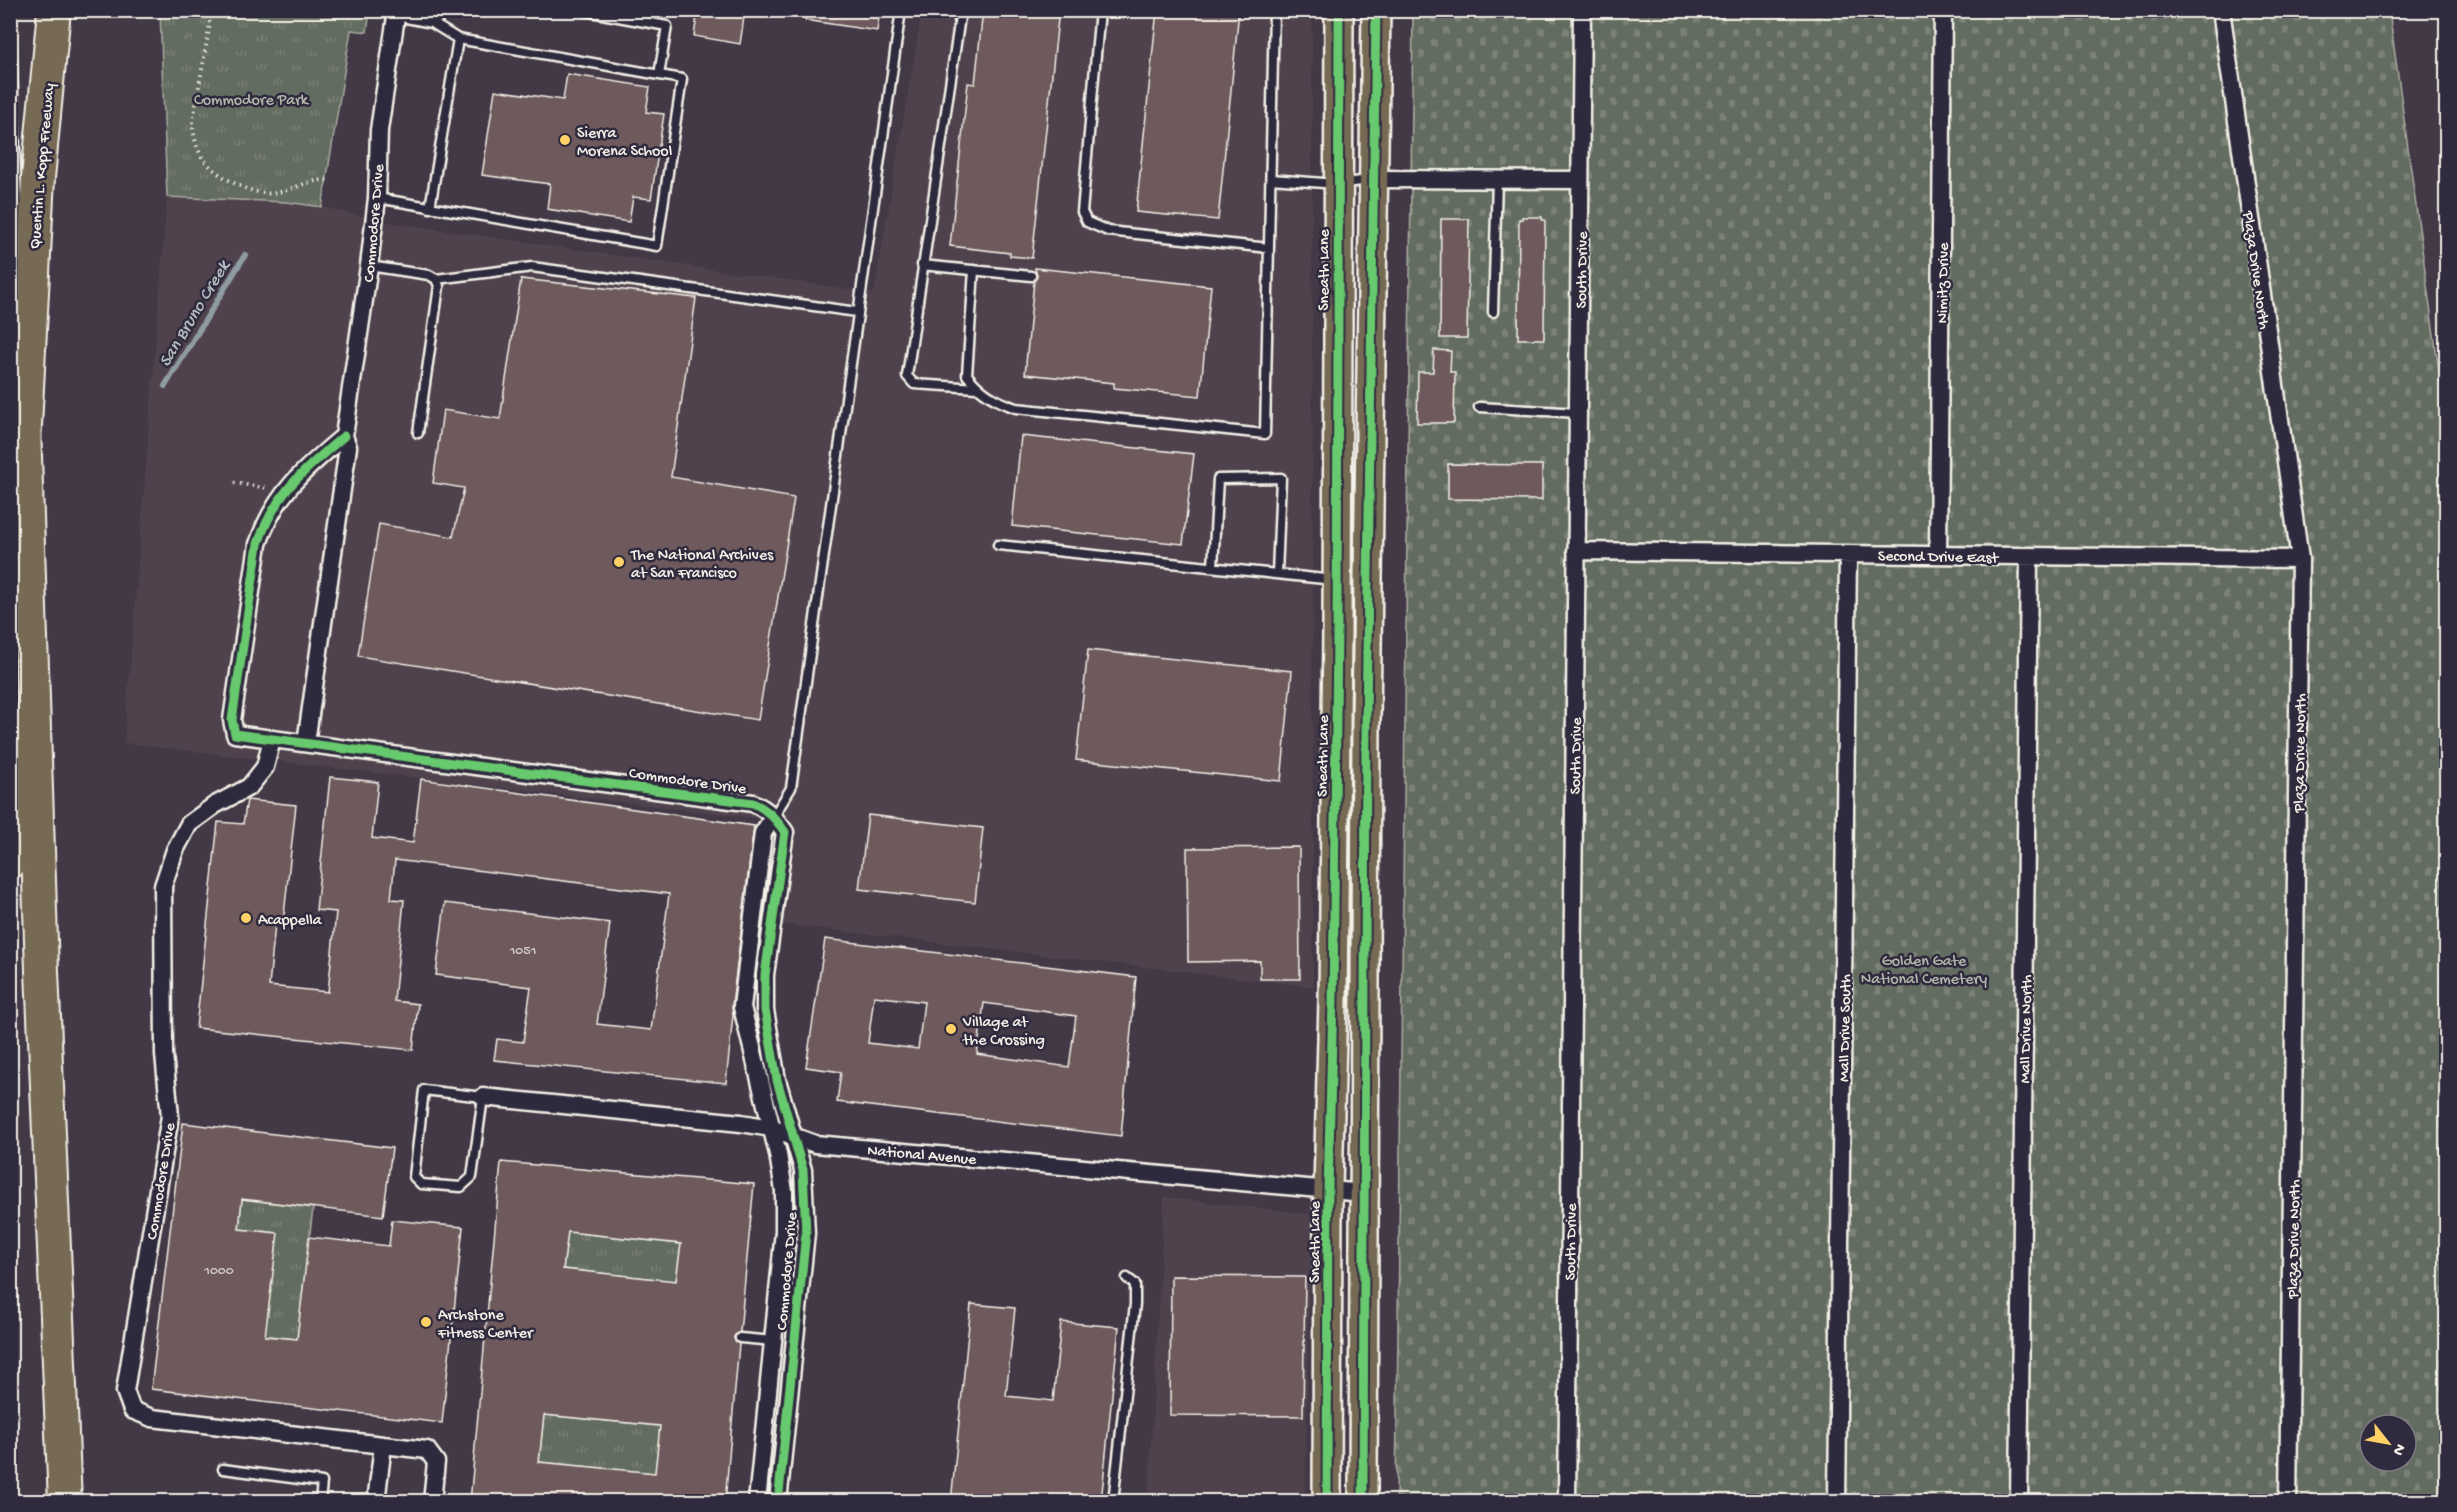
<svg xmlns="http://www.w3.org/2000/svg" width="2457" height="1512" viewBox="0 0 2457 1512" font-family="'Gochi Hand',sans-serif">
<defs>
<pattern id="grass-tufts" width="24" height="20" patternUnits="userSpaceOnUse" patternTransform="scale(1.5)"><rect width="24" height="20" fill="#646c60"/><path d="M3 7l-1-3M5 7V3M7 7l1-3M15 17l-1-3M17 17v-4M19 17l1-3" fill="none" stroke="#7b8177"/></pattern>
<pattern id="cemetery-stones" width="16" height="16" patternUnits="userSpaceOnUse" patternTransform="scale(1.5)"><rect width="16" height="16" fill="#646c60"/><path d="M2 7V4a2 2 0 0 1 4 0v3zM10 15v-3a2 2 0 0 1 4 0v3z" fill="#7b8177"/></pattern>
</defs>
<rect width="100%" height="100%" fill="#423846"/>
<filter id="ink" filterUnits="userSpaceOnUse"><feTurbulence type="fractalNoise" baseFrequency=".0167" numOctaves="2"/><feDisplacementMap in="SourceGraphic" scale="12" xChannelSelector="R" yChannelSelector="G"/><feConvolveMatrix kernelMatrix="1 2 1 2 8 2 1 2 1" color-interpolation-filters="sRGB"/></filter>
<g filter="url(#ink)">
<path fill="#4f424d" d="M 922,11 L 1312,11 L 1313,987 L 746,920 L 763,819 L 124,743 L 167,197 L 286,202 L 322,207 L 388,222 L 874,293 Z
M 1164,1197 L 1311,1214 L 1305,1501 L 1148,1502 Z"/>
<path fill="url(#grass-tufts)" stroke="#acaea4" stroke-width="1.5" d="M 160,11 L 370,11 L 367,32 L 351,30 L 322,207 L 286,202 L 167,197 Z
M 242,1199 L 313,1208 L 297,1339 L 228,1331 L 277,1233 L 239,1229 Z
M 568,1232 L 681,1244 L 676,1281 L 563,1269 Z
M 544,1415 L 660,1426 L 655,1473 L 539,1462 Z"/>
<path fill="url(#cemetery-stones)" stroke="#acaea4" stroke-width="1.5" fill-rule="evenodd" d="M 1413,11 L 2389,11 L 2446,422 L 2446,1501 L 1396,1502 ZM 2370,1425 L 2406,1425 L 2406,1461 L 2370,1461 Z"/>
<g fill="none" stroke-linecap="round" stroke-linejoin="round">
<path stroke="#8f9ca3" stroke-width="6" d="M 165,386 L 245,255"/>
</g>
<path fill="#6e5a5c" stroke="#f4f1e8" stroke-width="1.5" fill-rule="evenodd" d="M 698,10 L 745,10 L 740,44 L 694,36 Z
M 806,10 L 880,10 L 877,31 L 805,20 Z
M 983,10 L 1059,10 L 1032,258 L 1010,256 L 1010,253 L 950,246 L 968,83 L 975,84 Z
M 1157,10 L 1239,10 L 1218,220 L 1136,212 Z
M 567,74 L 650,87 L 646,112 L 664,114 L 651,199 L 633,197 L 629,222 L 547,209 L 550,184 L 482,175 L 495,90 L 563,100 Z
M 1522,217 L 1542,217 L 1542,220 L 1545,220 L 1544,339 L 1518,339 L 1519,219 L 1523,219 Z
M 1441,219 L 1469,219 L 1467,338 L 1440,338 Z
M 1035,268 L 1211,286 L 1200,396 L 1114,388 L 1114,383 L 1025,374 L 1034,281 L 1037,276 Z
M 521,279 L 696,298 L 671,477 L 794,498 L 758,720 L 358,656 L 379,524 L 453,537 L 464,488 L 433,483 L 443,410 L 500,419 Z
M 1434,350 L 1451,351 L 1450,372 L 1455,372 L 1454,423 L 1417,423 L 1418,372 L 1433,372 Z
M 1021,436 L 1194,454 L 1183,544 L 1012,526 Z
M 1448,464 L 1542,465 L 1542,500 L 1448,499 Z
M 1088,650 L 1292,671 L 1281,781 L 1076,760 Z
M 330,777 L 378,782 L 372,838 L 413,843 L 421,779 L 754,826 L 732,1006 L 733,1015 L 726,1083 L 494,1060 L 497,1039 L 523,1042 L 531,987 L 436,975 L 445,903 L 610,923 L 597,1024 L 651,1030 L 669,894 L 395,860 L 391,899 L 404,900 L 394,1001 L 418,1004 L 413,1050 L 196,1028 L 218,822 L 243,824 L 247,800 L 296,805 L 283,924 L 275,924 L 269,986 L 328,992 L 336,912 L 316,910 Z
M 868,815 L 983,828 L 975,902 L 859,889 Z
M 1299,847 L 1300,979 L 1260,979 L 1260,961 L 1188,962 L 1187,848 Z
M 825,939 L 1136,977 L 1121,1136 L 837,1102 L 841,1072 L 806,1067 ZM 874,996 L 924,1002 L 918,1049 L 868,1043 ZM 984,1003 L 1076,1016 L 1069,1067 L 977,1054 Z
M 183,1123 L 392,1148 L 383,1216 L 242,1199 L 239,1229 L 278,1233 L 265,1336 L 297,1339 L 309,1237 L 389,1246 L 392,1220 L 463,1227 L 442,1423 L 151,1389 Z
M 501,1162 L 754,1184 L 740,1332 L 734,1337 L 735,1341 L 739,1344 L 725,1502 L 470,1502 ZM 568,1232 L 681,1244 L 676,1281 L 563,1269 ZM 544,1415 L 660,1426 L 655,1473 L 539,1462 Z
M 1171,1276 L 1305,1277 L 1303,1416 L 1170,1415 Z
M 971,1304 L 1015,1308 L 1006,1396 L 1053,1401 L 1061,1322 L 1119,1327 L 1101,1502 L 951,1502 Z"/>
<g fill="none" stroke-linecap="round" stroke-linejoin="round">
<defs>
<path id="service" d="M 580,10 L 667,26 L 659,75
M 961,10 L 907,376 L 914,384 L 977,388
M 1100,10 L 1082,212 L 1087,222 L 1108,231 L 1269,248
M 10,11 L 19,259
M 396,16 L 432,23 L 449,10
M 1271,179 L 1337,184 L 1370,180
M 377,198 L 657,246 L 682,79 L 458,39
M 430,208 L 458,39 L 432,23
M 922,265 L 1031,276
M 369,266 L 429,275 L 436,279 L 439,286 L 418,433
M 974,270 L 967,375 C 980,392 995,401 1016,408 L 1265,434 L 1274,10
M 436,279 L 532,267 L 857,312
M 1493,312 L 1497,180
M 1479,407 L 1578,413
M 998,545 L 1334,580
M 1213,567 L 1218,479 L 1281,478 L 1277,574
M 774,816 L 791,788 L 901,10
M 424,1090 L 483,1097 L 472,1177 L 461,1187 L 421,1184 L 414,1177 Z
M 740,1338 L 773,1341
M 223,1469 L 322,1482 L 320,1502
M 1113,1502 L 1135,1304 L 1135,1284 L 1127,1278"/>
<path id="minor" d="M 2221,10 L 2300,559 L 2288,1502
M 1374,179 L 1580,180
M 344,436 C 304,470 275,493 258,544 L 232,720 L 235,734 L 753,803 C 768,810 775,818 785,832 L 765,975 L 765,1010 L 777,1080 L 803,1170 L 806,1233 L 778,1502
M 1576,551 L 2300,559
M 1938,555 L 1943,10
M 272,739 L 265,767 L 249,787 L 215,805 L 189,824 L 175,850 L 163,886 L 164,1054 L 170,1116 L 125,1391 L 132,1410 L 152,1418 L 383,1445
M 306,743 L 348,447 L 344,436 L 369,266 L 377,198 L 379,130 L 397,10
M 483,1097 L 741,1123 L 771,1128 L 815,1144 L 1364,1193
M 376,1502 L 383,1445 L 427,1450 L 436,1462 L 432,1502
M 757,1502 L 784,1231 L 784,1191 L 778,1154 L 742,1007 L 763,833 L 774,816
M 1567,1502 L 1582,10
M 1837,1502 L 1848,554
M 2019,1502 L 2029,556"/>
<path id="primary" d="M 1327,1502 L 1328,1189 L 1333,1000 L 1337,631 L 1339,10
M 1363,1502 L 1366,722 L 1376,10"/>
<path id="motorway" d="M 24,425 L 42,971 L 65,1502
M 24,445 L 38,178 L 54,10
M 10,862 L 15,731"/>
</defs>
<use href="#service" stroke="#f4f1e8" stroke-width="13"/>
<use href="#minor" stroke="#f4f1e8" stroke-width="21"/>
<use href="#primary" stroke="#f4f1e8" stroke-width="32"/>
<use href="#motorway" stroke="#f4f1e8" stroke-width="36"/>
<path stroke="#f4f1e8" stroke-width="4" stroke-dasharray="1.5 4.5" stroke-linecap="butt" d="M 205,10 L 210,23 L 193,121 C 193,134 196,147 202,157 C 215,176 253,197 276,193 C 296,189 308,179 330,180
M 234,483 L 269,488"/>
<use href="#service" stroke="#2f2a3d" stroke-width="8"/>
<use href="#minor" stroke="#2f2a3d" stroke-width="16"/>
<use href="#primary" stroke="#776a54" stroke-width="27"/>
<use href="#motorway" stroke="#776a54" stroke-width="32"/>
<defs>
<path id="cycleway" d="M 344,436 C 304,470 275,493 258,544 L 232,720 L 235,734 L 753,803 C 768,810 775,818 785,832 L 765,975 L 765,1010 L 777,1080 L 803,1170 L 806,1233 L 778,1502
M 1327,1502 L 1328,1189 L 1333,1000 L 1337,631 L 1339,10
M 1363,1502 L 1366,722 L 1376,10"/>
</defs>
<use href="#cycleway" stroke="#2f2a3d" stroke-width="13"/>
<use href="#cycleway" stroke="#67ca6e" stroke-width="9"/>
</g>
</g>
<g fill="#ffd166" stroke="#2f2a3d" stroke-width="2">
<circle cx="565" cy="140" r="6"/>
<circle cx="619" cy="562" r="6"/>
<circle cx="246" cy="918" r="6"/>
<circle cx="951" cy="1029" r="6"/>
<circle cx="426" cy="1322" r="6"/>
</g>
<g text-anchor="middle" stroke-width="5" stroke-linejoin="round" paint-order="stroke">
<g font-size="14" fill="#d2cbc5">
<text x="523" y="954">1051</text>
<text x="219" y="1274">1000</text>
</g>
<g font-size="16" fill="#b3b5ab" stroke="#2f2a3d">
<text x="251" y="104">Commodore Park</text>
<text x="1924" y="965">Golden Gate<tspan x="1924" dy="18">National Cemetery</tspan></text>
</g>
<g font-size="16" fill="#f4f1e8" stroke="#2f2a3d" text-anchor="start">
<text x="577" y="137">Sierra<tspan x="577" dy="18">Morena School</tspan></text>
<text x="631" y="559">The National Archives<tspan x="631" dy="18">at San Francisco</tspan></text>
<text x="258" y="924">Acappella</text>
<text x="963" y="1026">Village at<tspan x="963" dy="18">the Crossing</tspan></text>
<text x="438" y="1319">Archstone<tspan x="438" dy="18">Fitness Center</tspan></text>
</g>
<g font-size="16" fill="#f4f1e8" stroke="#2f2a3d">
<text transform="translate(40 166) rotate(-85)" y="6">Quentin L. Kopp Freeway</text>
<text transform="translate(372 223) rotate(-85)" y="6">Commodore Drive</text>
<text transform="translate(1322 270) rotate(-90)" y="6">Sneath Lane</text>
<text transform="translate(1580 270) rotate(-89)" y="6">South Drive</text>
<text transform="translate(2258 270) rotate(82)" y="6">Plaza Drive North</text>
<text transform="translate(1941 283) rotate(-89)" y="6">Nimitz Drive</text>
<text transform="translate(1938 555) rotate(1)" y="6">Second Drive East</text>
<text transform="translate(2298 753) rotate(-89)" y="6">Plaza Drive North</text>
<text transform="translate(1321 756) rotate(-89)" y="6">Sneath Lane</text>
<text transform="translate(1574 756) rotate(-89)" y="6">South Drive</text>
<text transform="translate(688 779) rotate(8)" y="6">Commodore Drive</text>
<text transform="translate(1843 1028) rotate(-89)" y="6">Mall Drive South</text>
<text transform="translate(2024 1029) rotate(-89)" y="6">Mall Drive North</text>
<text transform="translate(922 1153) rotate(5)" y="6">National Avenue</text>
<text transform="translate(159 1181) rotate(-81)" y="6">Commodore Drive</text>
<text transform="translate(2292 1239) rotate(-89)" y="6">Plaza Drive North</text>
<text transform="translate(1313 1242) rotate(-90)" y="6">Sneath Lane</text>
<text transform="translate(1569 1242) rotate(-89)" y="6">South Drive</text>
<text transform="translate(785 1271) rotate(-85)" y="6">Commodore Drive</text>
</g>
<g font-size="18" font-style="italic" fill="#b1b9ba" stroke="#2f2a3d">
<text transform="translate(193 313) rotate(-59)" y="6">San Bruno Creek</text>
</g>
</g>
<rect width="2457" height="1512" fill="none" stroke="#2f2a3d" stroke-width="36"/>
<rect x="18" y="18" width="2421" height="1476" fill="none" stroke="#f4f1e8" stroke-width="2" filter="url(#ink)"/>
<g transform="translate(2388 1443) rotate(121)"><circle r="28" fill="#2f2a3d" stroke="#7e7a81" stroke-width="1.5"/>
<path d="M0-4.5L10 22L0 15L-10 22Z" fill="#ffd166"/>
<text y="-9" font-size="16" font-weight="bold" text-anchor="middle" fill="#f4f1e8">N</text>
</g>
</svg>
